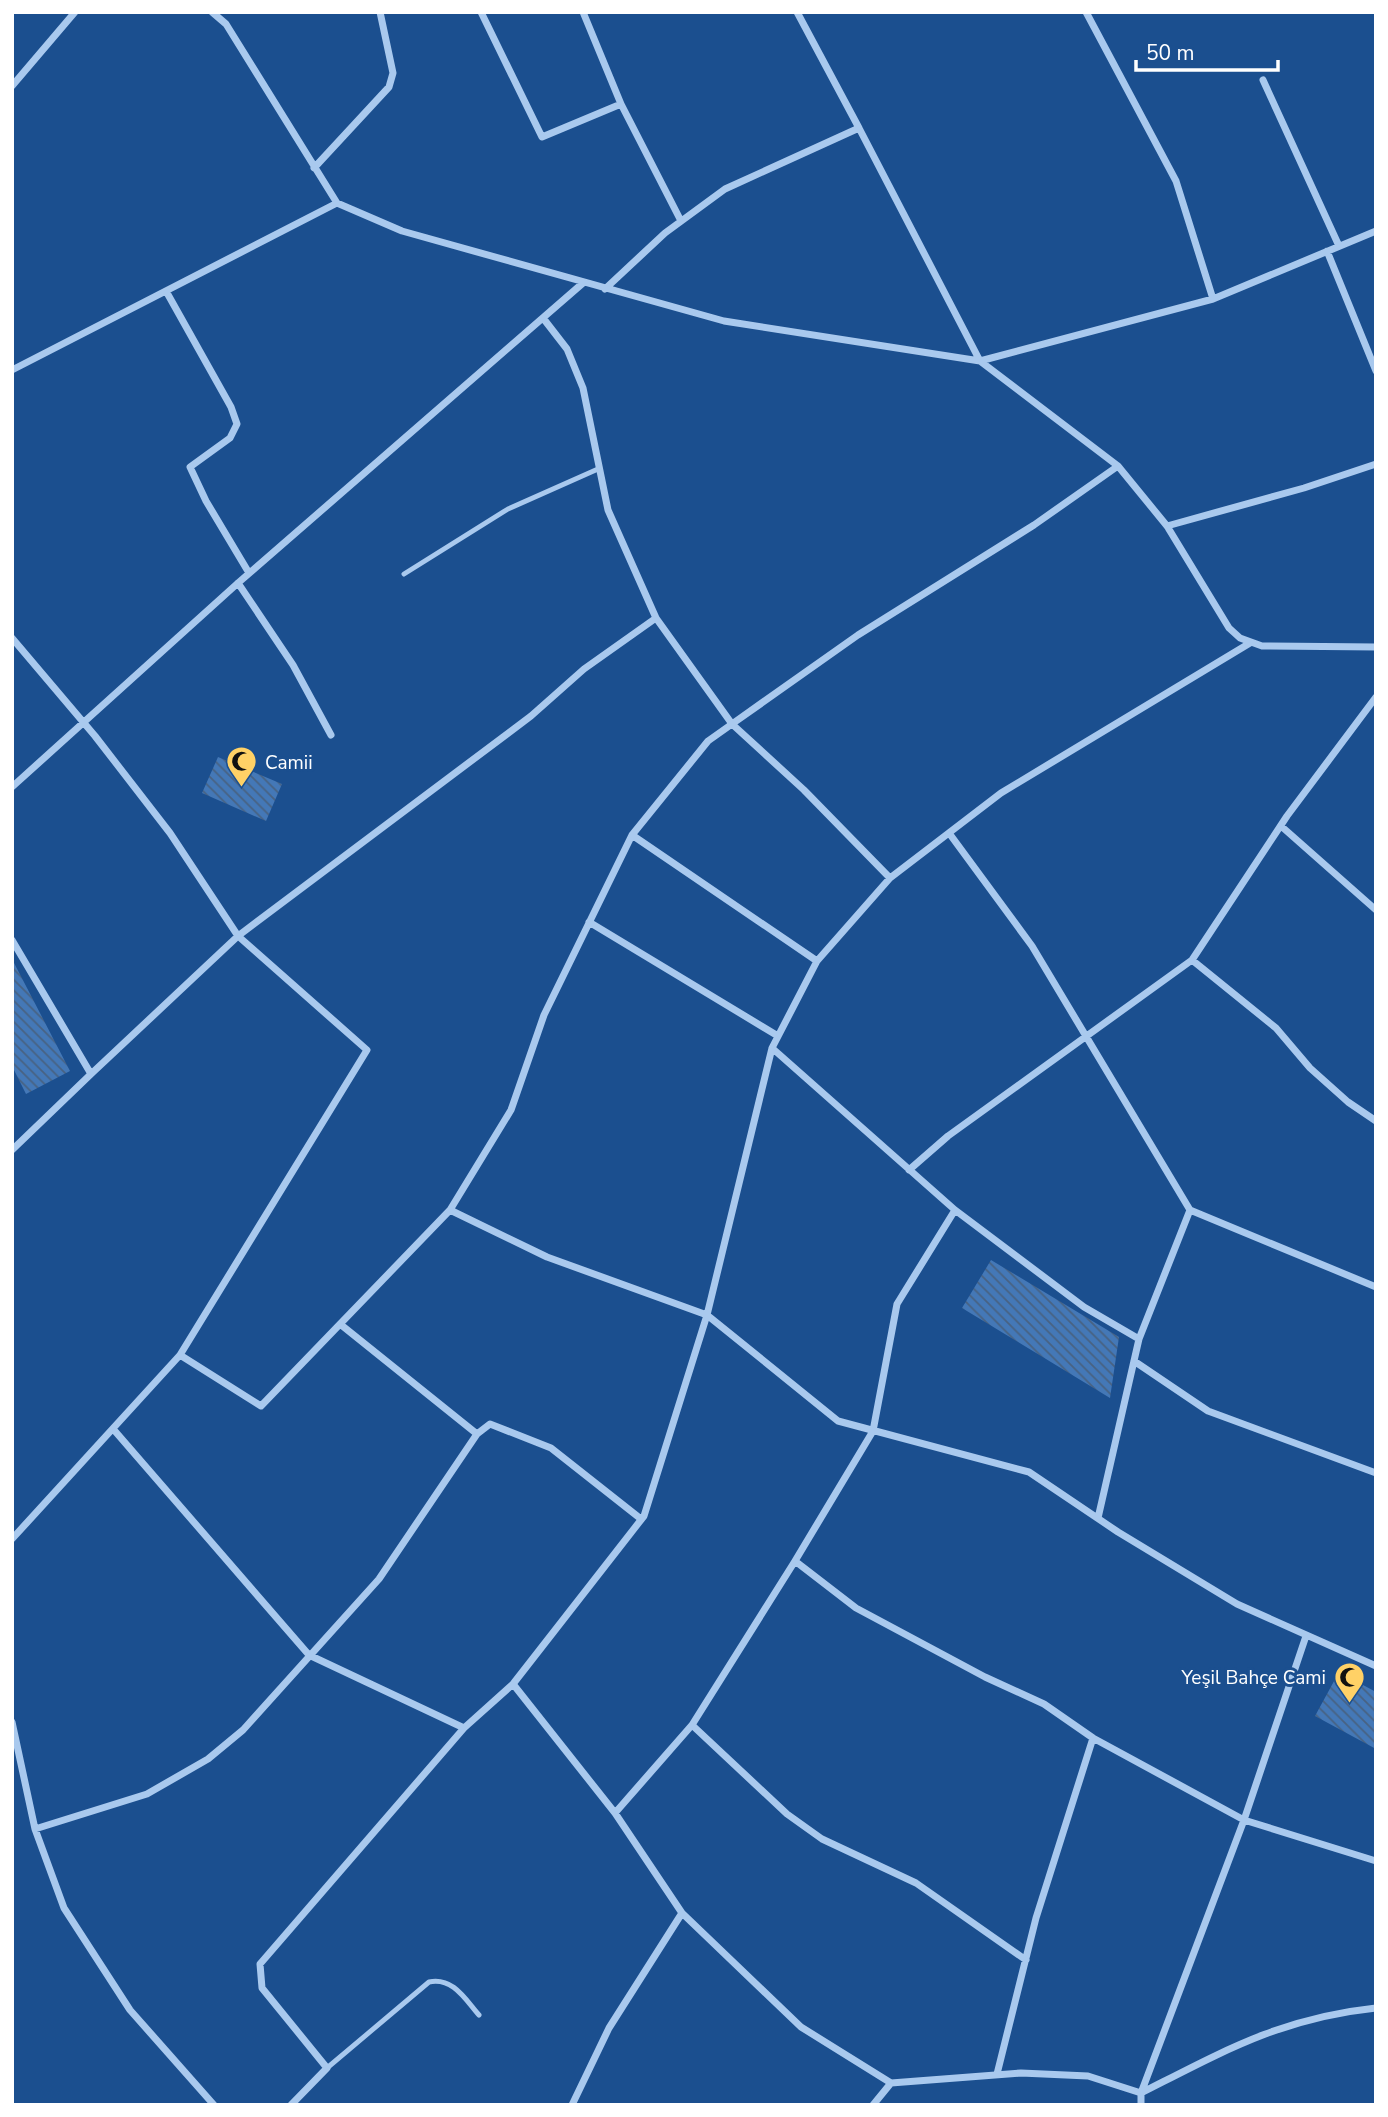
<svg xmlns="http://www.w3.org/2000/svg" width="1388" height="2117" viewBox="0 0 1388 2117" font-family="'Nunito Sans',sans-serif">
<defs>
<pattern id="building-back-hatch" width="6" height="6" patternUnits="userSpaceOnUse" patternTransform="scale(1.75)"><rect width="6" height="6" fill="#4478b7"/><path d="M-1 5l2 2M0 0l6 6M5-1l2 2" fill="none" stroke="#486282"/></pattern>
</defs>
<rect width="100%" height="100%" fill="#1b4f8f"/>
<path fill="url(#building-back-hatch)" d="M 218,757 L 282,784 L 266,821 L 202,793 Z
M 12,959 L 70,1071 L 26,1094 L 12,1066 Z
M 991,1260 L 1119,1337 L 1110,1398 L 962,1308 Z
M 1339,1672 L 1376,1692 L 1376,1749 L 1315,1716 Z"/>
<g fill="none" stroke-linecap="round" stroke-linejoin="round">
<path stroke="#a9c9ee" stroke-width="5" d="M 404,574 L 508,509 L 598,469
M 327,2068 L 429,1982 C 453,1977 465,1999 479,2015"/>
<path stroke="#a9c9ee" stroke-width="7" d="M 212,12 L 226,24 L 337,203 L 402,231 L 724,321 L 980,361 L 1213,299 L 1376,231
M 481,12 L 542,137 L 621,104
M 583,12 L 621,104 L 681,221
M 797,12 L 859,128
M 1086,12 L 1176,181 L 1213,299
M 1263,80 L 1339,246
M 12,86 L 75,12
M 314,168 L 389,87 L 393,73 L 380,12
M 1327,251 L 1376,371
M 605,289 L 665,233 L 725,189 L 859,128 L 980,361 L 1118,466 L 1167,526 L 1229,628 L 1240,638 L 1262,646 L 1376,647
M 166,291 L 231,407 L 237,424 L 230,438 L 190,467 L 206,501 L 249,573
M 543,318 L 567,349 L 583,388 L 608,510 L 656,618
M 12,370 L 337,203
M 1167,526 L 1304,488 L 1376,464
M 238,583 L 293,665 L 331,735
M 12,638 L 95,736 L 170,833 L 238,936 L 531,716 L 584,669 L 656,618 L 732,724 L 708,741 L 632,835 L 544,1015 L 511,1110 L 450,1210
M 12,787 L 238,583 L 583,283
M 1281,826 L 1376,910
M 949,833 L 1032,946 L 1190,1210
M 632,835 L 817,961
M 890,878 L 804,790 L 732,724 L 858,635 L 1034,525 L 1118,466
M 589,922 L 778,1036
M 12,940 L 91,1074 L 12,1150
M 1192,960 L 1276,1028 L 1310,1068 L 1348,1102 L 1376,1121
M 772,1048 L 817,961 L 890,878 L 1001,793 L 1250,643
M 909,1170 L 948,1136 L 1192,960 L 1287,816 L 1376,697
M 955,1210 L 1084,1307 L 1139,1339 L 1098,1518
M 1139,1339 L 1190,1210 L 1376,1287
M 1134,1361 L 1208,1411 L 1376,1473
M 114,1430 L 309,1655 L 464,1728 L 513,1684 L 644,1516 L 707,1315 L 547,1257 L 450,1210 L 261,1406 L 180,1355
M 477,1434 L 490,1424 L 551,1448 L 641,1519
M 12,1539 L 180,1355 L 367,1050 L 238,936 L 91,1074
M 795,1561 L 873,1431 L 897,1304 L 955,1210 L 772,1048 L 707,1315 L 838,1421 L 1029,1472 L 1118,1532 L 1237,1604 L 1376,1666
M 1306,1636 L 1244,1820 L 1376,1861
M 513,1684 L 615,1813 L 682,1913 L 801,2027 L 891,2083 L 1021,2073 L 1088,2076 L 1141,2093 L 1141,2105
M 12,1722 L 35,1829 L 64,1908 L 130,2010 L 214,2105
M 615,1813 L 692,1725
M 35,1829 L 147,1794 L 208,1759 L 243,1730 L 379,1579 L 477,1434 L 340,1324
M 1026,1960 L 916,1883 L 822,1839 L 787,1814 L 692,1725 L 795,1561 L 856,1608 L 985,1677 L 1044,1704 L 1093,1738
M 997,2074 L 1036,1918 L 1093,1738 L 1244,1820 L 1141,2093 C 1224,2051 1281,2018 1376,2008
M 291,2105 L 327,2068 L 262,1988 L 260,1964 L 464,1728
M 572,2105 L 609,2028 L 682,1913
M 873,2105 L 891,2083"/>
</g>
<defs>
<symbol id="mosque-pin" viewBox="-11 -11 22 30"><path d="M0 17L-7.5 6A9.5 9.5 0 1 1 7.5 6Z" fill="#ffd166" stroke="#1b4f8f"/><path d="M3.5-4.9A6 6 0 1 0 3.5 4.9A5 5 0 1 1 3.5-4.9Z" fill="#111"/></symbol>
</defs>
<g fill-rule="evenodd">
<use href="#mosque-pin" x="224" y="744" width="35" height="47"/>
<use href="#mosque-pin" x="1332" y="1660" width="35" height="47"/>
</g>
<g text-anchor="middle" stroke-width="6" stroke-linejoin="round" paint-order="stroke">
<g font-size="19" fill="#fff" stroke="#1b4f8f" text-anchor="start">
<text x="265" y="769">Camii</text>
<text x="1326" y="1684" text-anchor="end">Yeşil Bahçe Cami</text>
</g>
</g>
<rect width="1388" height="2117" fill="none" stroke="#ffffff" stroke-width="28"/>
<path d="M1136 60v10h142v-10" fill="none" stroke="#ffffff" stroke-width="3.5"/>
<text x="1146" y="60" font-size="21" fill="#ffffff" stroke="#1b4f8f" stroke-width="5" paint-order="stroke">50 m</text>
</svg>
